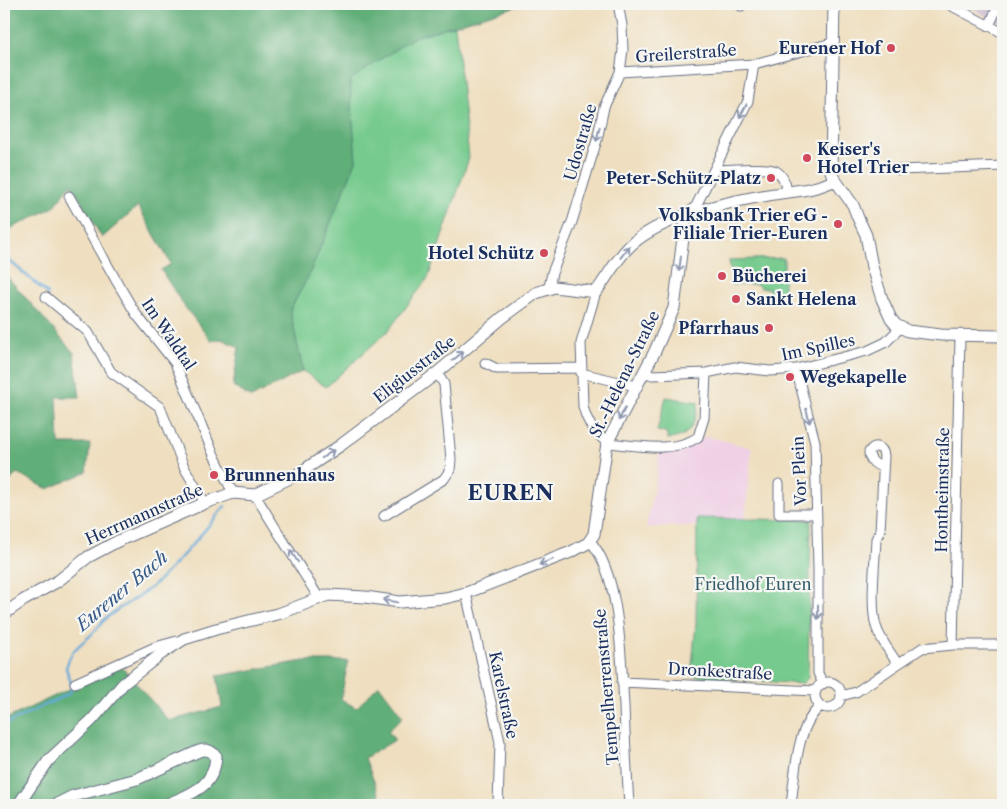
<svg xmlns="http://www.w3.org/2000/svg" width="1007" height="809" viewBox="0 0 1007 809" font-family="'Libre Caslon Text',serif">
<rect width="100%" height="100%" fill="#f6f6f2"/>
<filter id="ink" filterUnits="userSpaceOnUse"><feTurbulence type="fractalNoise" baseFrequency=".02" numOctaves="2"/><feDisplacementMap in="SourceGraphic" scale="10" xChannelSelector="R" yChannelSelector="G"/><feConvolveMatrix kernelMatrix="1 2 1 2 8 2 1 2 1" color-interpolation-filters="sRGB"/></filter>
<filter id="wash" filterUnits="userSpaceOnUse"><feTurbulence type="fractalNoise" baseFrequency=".0096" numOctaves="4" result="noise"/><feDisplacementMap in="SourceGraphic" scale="20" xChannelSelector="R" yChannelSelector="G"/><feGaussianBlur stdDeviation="1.12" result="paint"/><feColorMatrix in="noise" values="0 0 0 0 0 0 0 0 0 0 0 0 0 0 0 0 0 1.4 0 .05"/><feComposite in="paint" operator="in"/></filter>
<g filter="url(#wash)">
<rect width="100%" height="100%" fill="#efdfc0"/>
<path fill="#f0d0e5" d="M 706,436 L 752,448 L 745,519 L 697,518 L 697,526 L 667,526 L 646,528 L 657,473 L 659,451 L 682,449 Z"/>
<path fill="#cebed2" d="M 964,4 L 1003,4 L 1003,25 Z"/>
<path fill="#76ca8d" stroke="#487c76" d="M 455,25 L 469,158 L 428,278 L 388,331 L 326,387 L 303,371 L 290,310 L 309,275 L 356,161 L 349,80 L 414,37 Z
M 784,258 L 784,295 L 769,296 L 769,288 L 760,288 L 757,284 L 737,285 L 736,283 L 736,285 L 732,285 L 729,260 Z
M 666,397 L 698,402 C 696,422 691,438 668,439 L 666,432 L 657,431 Z
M 697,518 L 811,520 L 808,678 L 802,684 L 691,676 L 696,623 Z"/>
<path fill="#60ae78" stroke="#3e6e6b" d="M 4,4 L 524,4 L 414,37 L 350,80 L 356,161 L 309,275 L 290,310 L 303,371 L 251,398 L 233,386 L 239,347 L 221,339 L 211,341 L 182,303 L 161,270 L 171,264 L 138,206 L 102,238 L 71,184 L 54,207 L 4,232 Z
M 4,273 L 74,353 L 80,397 L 57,397 L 59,444 L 90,444 L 87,472 L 48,489 L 17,473 L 4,488 Z
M 304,661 L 348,661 L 341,699 L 356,708 L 379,685 L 403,717 L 388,731 L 395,740 L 365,758 L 383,805 L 4,805 L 4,720 L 120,665 L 169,721 L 222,707 L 217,676 Z"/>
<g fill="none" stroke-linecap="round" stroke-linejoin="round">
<path stroke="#64a9d9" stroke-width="2.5" d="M 4,256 L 48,294
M 4,725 L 70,693 L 72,686 L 66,668 C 72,648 77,648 91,635 C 96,630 101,623 106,618 C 122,605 141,597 156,583 C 181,559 203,533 225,506"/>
</g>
</g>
<g filter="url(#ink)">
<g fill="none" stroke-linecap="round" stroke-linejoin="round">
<defs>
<path id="minor" d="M 739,4 L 741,6
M 948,4 L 1003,33
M 989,26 L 999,4
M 620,72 L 754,64 L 832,43
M 714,170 C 727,170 766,166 776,171 C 783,175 786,184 787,191
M 899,170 L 1003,166
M 69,196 L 117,282 L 136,314 L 175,363 L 214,455 L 233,493
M 689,213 L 696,206 L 748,101 L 754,64
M 549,287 L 552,273 L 572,222 L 597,140 L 604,107 L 620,72 L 623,50 L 622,25 L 618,4
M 596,292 L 581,343 L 583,406 L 586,416 L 592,428 L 607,443 C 635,445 673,454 698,437 L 704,418 L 706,373
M 46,297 L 88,332 L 111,372 L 160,407 L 184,467 L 205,503
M 485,363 L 497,369 L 581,368
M 796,369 L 815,442 L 818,569 L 818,673 L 823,684
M 645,372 L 652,375 L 706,373 L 735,367 L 770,371 L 796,369 L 867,351 L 886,342 L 900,328
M 581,373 L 636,386
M 883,468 C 875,464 869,461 869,452 C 875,443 883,447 884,456 L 880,531 L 876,539 C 875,563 870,605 876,626 C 880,640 890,652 898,664
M 779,484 L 779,514 L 816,514
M 255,495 L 319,598
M 384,516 L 444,479 L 450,470 L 451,459 L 444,384 L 437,373
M 590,541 C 621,575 621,661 624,705 C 625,739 627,772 629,805
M 466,593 L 500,742 L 498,805
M 953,645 L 960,336
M 622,682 L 816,691
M815 695a13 13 0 1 1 26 0a13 13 0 1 1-26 0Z
M 75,683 L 155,647 L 177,641
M 841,696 L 856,692 L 922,648 L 953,645 L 1003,645
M 791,805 C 795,775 796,725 821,706"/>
<path id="tertiary" d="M 834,4 L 831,171 L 833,177 L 853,205 L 858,218 L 866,235 L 872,267 L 882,299 L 891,319 L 896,325 L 908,331 L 941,335 L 1003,336
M 4,614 L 24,600 L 58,581 L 88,557 L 118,541 L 205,503 L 233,493 L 255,495 L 298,474 L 341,445 L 437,373 L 502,318 L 536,293 L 554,287 L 596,292 C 608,276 618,256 633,243 C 666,215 727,202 768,195 C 791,191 814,191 835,180
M 18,805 L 49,760 L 92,720 L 123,684 L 161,654 L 184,639 L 216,629 L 281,613 L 328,595 L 365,597 L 400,602 L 445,598 L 466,593 L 571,552 L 588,543 L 594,534 L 607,443 L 655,351 L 674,308 L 686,215
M 55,805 L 73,796 L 137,779 L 199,751 C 207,749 210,750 216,756 C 214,788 192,793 166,805"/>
</defs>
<use href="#minor" stroke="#656d80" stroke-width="11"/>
<use href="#tertiary" stroke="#656d80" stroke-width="13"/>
<use href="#minor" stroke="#fff" stroke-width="9"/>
<use href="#tertiary" stroke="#fff" stroke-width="11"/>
</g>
<defs><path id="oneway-shaft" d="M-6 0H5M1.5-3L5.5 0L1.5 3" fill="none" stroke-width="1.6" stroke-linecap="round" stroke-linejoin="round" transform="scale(1.25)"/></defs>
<g stroke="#8d97ae">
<use href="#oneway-shaft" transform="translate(743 111) rotate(118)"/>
<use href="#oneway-shaft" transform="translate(598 134) rotate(103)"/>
<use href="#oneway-shaft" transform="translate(625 252) rotate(-52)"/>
<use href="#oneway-shaft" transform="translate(680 264) rotate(97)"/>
<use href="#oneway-shaft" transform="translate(458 356) rotate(-39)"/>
<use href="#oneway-shaft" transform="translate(622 414) rotate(117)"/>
<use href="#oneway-shaft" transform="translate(808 416) rotate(76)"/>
<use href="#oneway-shaft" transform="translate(328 454) rotate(-34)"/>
<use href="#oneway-shaft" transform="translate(294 556) rotate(-123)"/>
<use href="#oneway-shaft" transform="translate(546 562) rotate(159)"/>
<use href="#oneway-shaft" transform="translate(390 601) rotate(-171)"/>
<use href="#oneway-shaft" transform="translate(818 612) rotate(90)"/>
</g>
</g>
<g fill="#d1495b" stroke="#f6f6f2" stroke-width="2">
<circle cx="891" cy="48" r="5"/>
<circle cx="807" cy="158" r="5"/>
<circle cx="771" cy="178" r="5"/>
<circle cx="838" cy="224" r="5"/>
<circle cx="544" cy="253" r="5"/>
<circle cx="722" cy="276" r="5"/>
<circle cx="736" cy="299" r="5"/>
<circle cx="769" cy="328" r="5"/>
<circle cx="790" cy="377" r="5"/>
<circle cx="214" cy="475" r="5"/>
</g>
<g text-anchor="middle" stroke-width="4.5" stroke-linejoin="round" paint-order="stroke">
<g font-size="16" font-weight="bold" fill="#1b2f5e" stroke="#f6f6f2" text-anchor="end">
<text x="881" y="54">Eurener Hof</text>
<text x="817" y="155" text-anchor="start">Keiser's<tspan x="817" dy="18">Hotel Trier</tspan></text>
<text x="761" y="184">Peter-Schütz-Platz</text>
<text x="828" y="221">Volksbank Trier eG -<tspan x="828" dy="18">Filiale Trier-Euren</tspan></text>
<text x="534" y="259">Hotel Schütz</text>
<text x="732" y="282" text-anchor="start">Bücherei</text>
<text x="746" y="305" text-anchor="start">Sankt Helena</text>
<text x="759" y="334">Pfarrhaus</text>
<text x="800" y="383" text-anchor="start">Wegekapelle</text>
<text x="224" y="481" text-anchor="start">Brunnenhaus</text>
</g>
<g font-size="16" fill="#1b2f5e" stroke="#f6f6f2">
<text transform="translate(686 53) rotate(-4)" y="6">Greilerstraße</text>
<text transform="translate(580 142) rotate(-74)" y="6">Udostraße</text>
<text transform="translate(169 334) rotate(56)" y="6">Im Waldtal</text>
<text transform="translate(818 347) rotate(-12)" y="6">Im Spilles</text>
<text transform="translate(414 369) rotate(-38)" y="6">Eligiusstraße</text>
<text transform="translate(624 374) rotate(-64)" y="6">St.-Helena-Straße</text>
<text transform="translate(799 471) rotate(-93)" y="6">Vor Plein</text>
<text transform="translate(942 490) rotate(-89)" y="6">Hontheimstraße</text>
<text transform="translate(144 514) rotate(-24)" y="6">Herrmannstraße</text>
<text transform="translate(720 671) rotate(3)" y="6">Dronkestraße</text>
<text transform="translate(606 687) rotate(-95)" y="6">Tempelherrenstraße</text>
<text transform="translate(504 695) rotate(78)" y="6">Karelstraße</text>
</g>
<g font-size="16" fill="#365e6c" stroke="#f6f6f2">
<text x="753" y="590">Friedhof Euren</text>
</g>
<g font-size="18" font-style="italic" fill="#355a89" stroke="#f6f6f2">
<text transform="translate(122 591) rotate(-40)" y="6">Eurener Bach</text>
</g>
<g font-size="21" font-weight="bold" letter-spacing="1" fill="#1b2f5e" stroke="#f6f6f2">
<text x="511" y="500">EUREN</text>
</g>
</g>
<rect width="1007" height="809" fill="none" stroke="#f6f6f2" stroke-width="20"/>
</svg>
